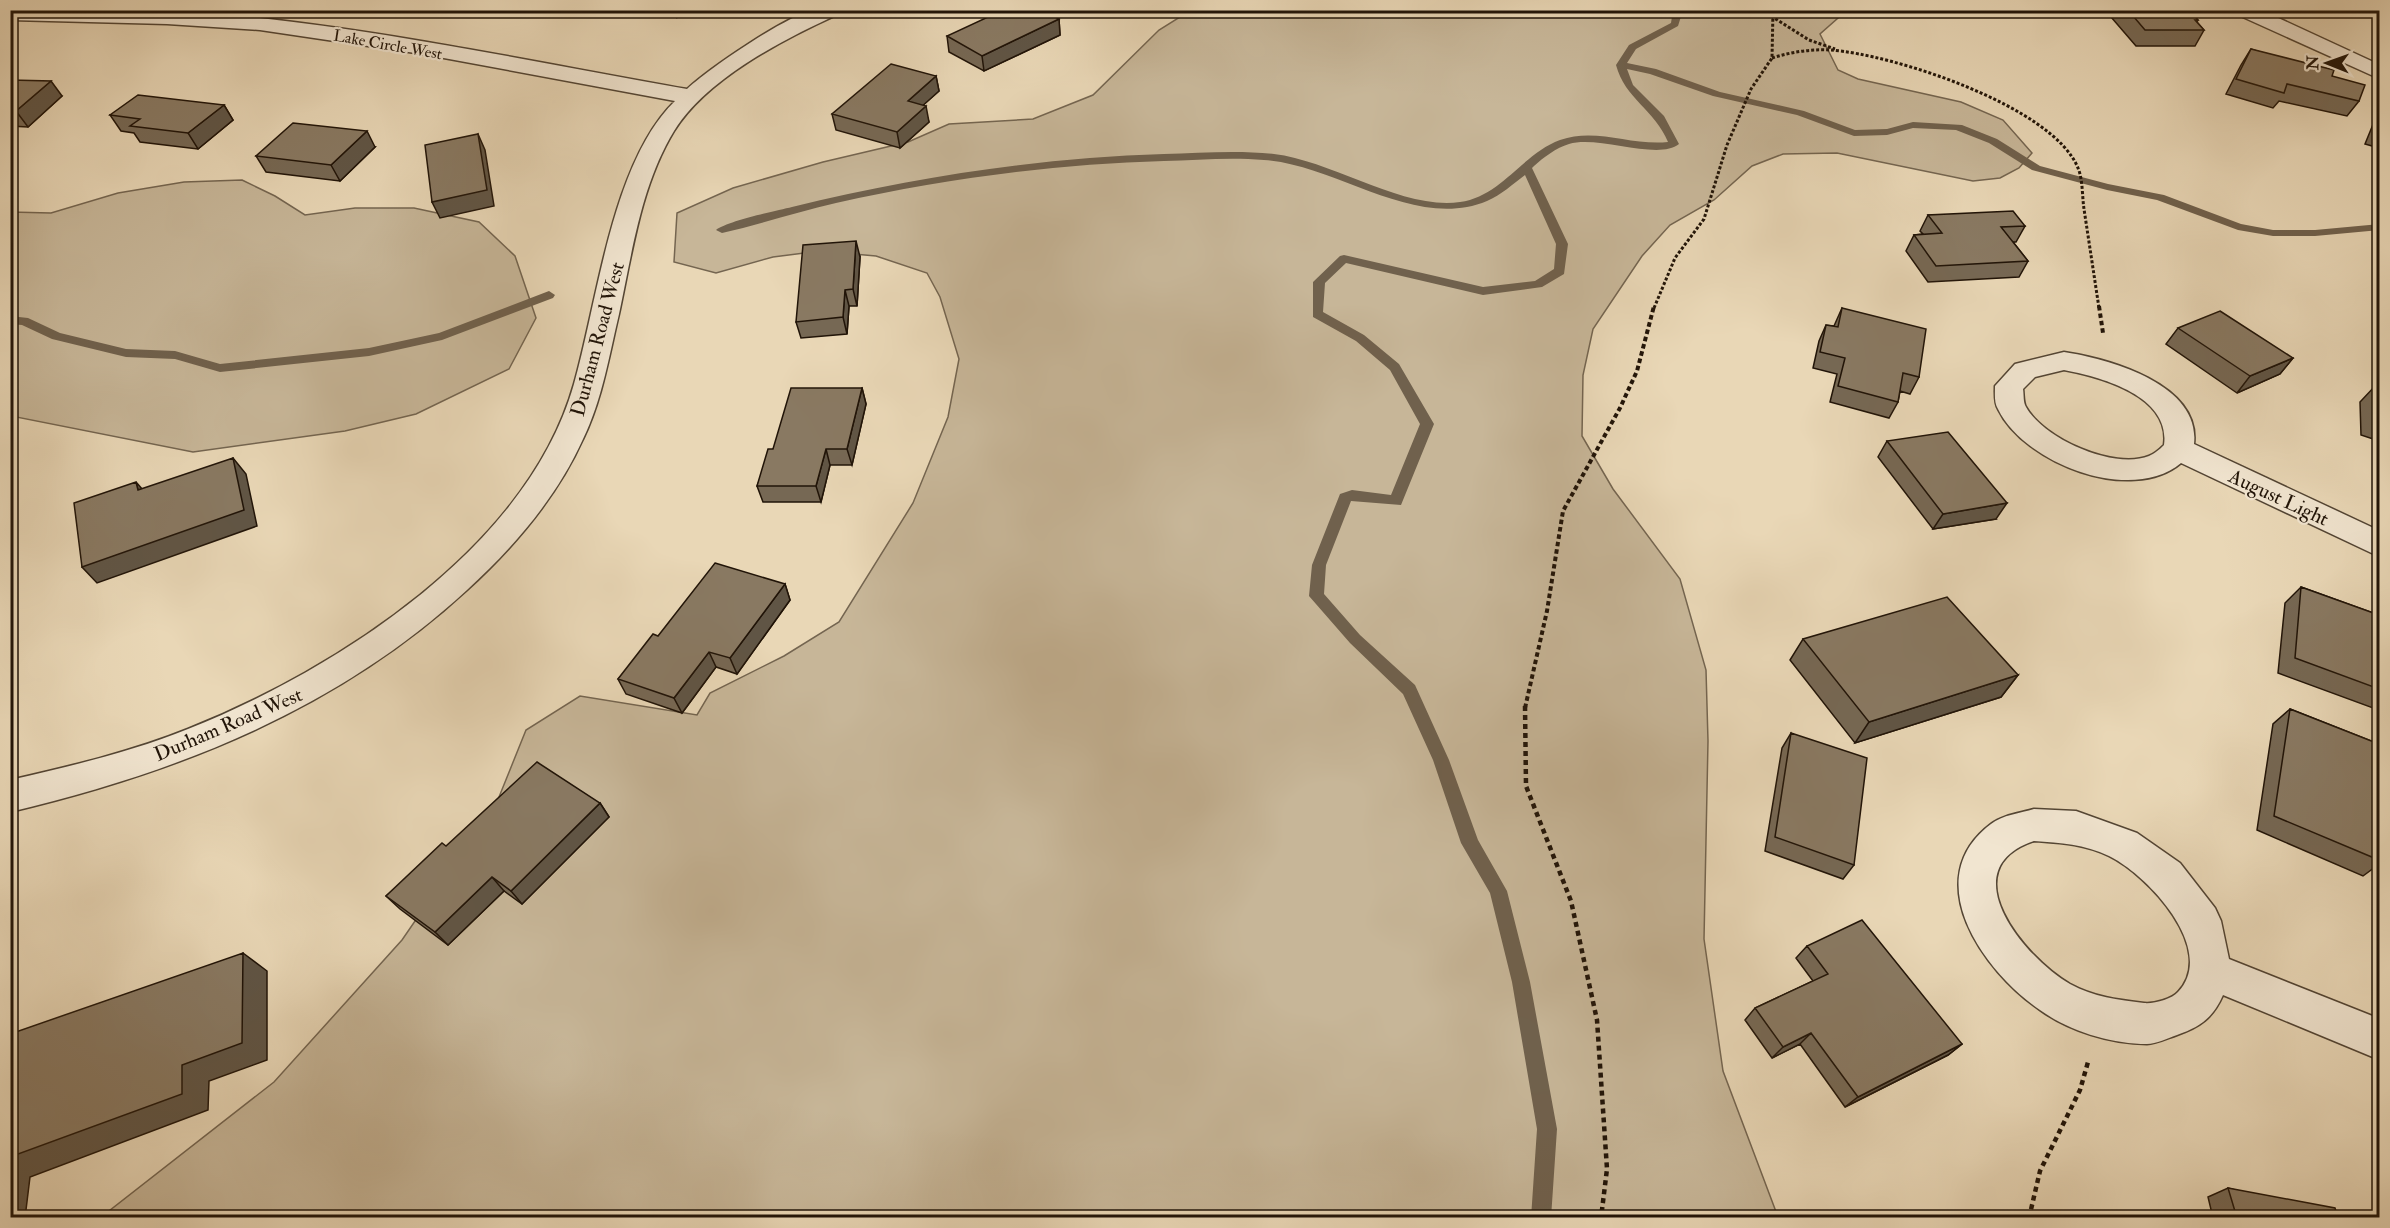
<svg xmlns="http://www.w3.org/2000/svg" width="2390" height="1228" viewBox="0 0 2390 1228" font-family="'IM FELL Double Pica',serif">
<rect width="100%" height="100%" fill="#e9d7b6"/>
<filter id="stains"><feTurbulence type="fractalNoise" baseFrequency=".00333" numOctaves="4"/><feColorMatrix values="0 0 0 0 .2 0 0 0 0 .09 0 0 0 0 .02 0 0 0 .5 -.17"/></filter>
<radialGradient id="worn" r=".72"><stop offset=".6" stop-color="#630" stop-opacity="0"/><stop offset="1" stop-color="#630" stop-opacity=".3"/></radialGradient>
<path fill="#c7b698" stroke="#746550" stroke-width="1.5" d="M 1191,10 L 1846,11 L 1820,34 L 1838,70 L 1858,79 L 1961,102 L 2003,120 L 2032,153 L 2019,168 L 2000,178 L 1973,181 L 1837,153 L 1783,154 L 1752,166 L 1714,200 L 1670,225 L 1642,256 L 1593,329 L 1583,375 L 1582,436 L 1613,489 L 1680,579 L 1706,670 L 1708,741 L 1704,939 L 1723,1071 L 1778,1217 L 100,1218 L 274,1082 L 402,940 L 497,802 L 526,730 L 580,696 L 697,715 L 710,693 L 784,656 L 839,622 L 913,503 L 948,417 L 959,359 L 940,297 L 927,273 L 876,256 L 820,251 L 773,257 L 716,273 L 674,262 L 677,213 L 733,188 L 823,162 L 908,142 L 949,124 L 1033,119 L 1093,95 L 1159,30 Z
M 242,180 L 275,196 L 305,215 L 355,208 L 414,208 L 479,222 L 515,256 L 536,318 L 509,369 L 416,414 L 345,431 L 193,452 L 11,416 L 10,212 L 51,213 L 118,193 L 184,182 Z"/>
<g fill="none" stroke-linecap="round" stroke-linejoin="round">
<path fill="#70614d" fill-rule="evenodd" d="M 781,10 L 792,10 L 797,15 L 789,17 Z
M 1673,10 L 1683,10 L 1678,26 L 1636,49 L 1627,63 L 1656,69 L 1720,92 L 1804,111 L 1855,130 L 1887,129 L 1913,122 L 1962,125 L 1997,139 L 2040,166 L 2108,184 L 2164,195 L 2241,224 L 2273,230 L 2315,230 L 2380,224 L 2380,230 L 2315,236 L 2273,236 L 2238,230 L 2157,200 L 2107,190 L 2032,170 L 1989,143 L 1956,130 L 1913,128 L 1887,135 L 1854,136 L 1797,115 L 1713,96 L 1650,74 L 1627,69 L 1633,85 L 1664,116 L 1679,144 C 1658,161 1599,135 1569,144 C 1556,148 1544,157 1534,166 L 1532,168 L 1568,244 L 1564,274 L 1542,287 L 1483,295 L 1346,263 L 1325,283 L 1323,312 L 1364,335 L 1399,364 L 1434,424 L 1401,505 L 1351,501 L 1326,565 L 1324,594 L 1360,635 L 1415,685 L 1449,760 L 1478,840 L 1507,891 L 1530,982 L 1557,1129 L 1551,1218 L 1531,1218 L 1537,1129 L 1512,982 L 1490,893 L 1461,843 L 1433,760 L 1403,694 L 1350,643 L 1309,596 L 1312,565 L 1340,494 L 1352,490 L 1391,495 L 1420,424 L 1390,370 L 1356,341 L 1313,317 L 1313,282 L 1340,256 L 1344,255 L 1483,287 L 1535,281 L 1554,269 L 1556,244 L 1525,175 C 1513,184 1501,195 1487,201 C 1415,231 1337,165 1264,160 C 1231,157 1197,160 1164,161 C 1054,164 944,179 836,203 C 798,212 760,224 722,233 L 716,230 C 728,221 775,211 792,207 C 914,177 1038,158 1164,154 C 1200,153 1238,150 1274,154 C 1333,161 1402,210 1460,202 C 1502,196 1522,154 1560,140 C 1596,127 1631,146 1668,142 C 1655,110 1625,99 1616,65 L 1629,45 L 1671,23 Z
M 549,291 L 555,295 L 553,298 L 442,340 L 369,356 L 220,372 L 175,359 L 126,357 L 52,339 L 22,325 L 10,324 L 10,316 L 28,318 L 60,333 L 126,349 L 175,351 L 220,364 L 369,348 L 439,333 Z"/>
<defs>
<path id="street" d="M 10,10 C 94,10 177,8 260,18 C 404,34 545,64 687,89 C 709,69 785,16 814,10 C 823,9 833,10 842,10 L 839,14 C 784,39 707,78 674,131 C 641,185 632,253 619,314 C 609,356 602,400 583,439 C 557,497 514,547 467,590 C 338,709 179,772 10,812 L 10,780 C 71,766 131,752 188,729 C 338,669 528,547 574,384 C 598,300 612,162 675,101 L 422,54 L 260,30 L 167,24 L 10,20 Z
M 2233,10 L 2261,10 L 2380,65 L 2380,79 L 2236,14 Z
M 2064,352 C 2109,359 2201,384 2194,444 L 2380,531 L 2380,557 L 2181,463 C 2131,505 2024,463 1998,409 C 1994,403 1995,394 1995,386 L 2015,364 ZM 2064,370 C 2101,377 2171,396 2164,445 C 2160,449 2154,454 2149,456 C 2114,470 2044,439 2026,407 C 2023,402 2024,395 2023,389 L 2035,377 Z
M 2034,809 L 2076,811 L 2137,833 L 2180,863 L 2215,908 L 2221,921 L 2229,959 L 2380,1019 L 2380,1060 L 2223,995 C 2213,1018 2200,1027 2177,1035 C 2168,1038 2156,1044 2147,1044 C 2111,1044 2069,1031 2040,1010 C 1983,971 1918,879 1991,824 C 2002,815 2021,813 2034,809 ZM 2034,841 C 2061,843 2084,844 2109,856 C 2148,875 2218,950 2178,992 C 2172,999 2154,1004 2144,1003 C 2118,1000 2094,997 2070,984 C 2025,958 1950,869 2034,841 Z"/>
</defs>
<use href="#street" stroke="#534534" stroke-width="3"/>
<path stroke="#211408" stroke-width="3" stroke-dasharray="3 2" stroke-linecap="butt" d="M 1771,16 L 1809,40 L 1835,49
M 1772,58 C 1791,52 1810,49 1830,50 C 1892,54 2053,106 2078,168 C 2083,180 2082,196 2084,209 C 2089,242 2094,275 2099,308
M 1654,308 L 1675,258 L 1704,219 L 1727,145 L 1751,89 L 1772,58 L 1773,10"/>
<path stroke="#211408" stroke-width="4" stroke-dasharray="4.5 3" stroke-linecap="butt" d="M 2099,306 L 2103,333
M 1525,708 L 1547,611 L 1563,511 L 1620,408 L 1637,371 L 1654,306"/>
<path stroke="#211408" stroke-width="4.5" stroke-dasharray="5 4" stroke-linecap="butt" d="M 1525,706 L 1526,786 L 1571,901 L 1597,1020 L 1607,1169 L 1601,1218
M 2029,1218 L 2040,1171 L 2080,1090 L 2088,1062"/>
<use href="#street" fill="#f1e5d0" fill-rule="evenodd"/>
</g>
<path fill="#766854" stroke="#211408" stroke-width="1.5" d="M 578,10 L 680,10 L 677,17 L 581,17 Z
M 2105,10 L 2189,10 L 2198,20 L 2197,22 L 2204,30 L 2195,46 L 2136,46 Z
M 1059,19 L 1060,35 L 984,71 L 949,52 L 947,36 Z
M 2251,49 L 2332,76 L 2359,101 L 2347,116 L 2279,101 L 2273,108 L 2226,94 L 2241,65 Z
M 936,76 L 939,91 L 923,105 L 929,122 L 900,148 L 836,130 L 832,114 Z
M 10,80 L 62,96 L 28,127 L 10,126 Z
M 224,105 L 233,120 L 198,149 L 140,142 L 134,133 L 121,131 L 110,115 Z
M 2379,112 L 2379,148 L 2365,144 L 2376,117 Z
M 375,147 L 340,181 L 266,172 L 256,156 Z
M 1928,215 L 2025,226 L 2016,242 L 2013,242 L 2028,261 L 2019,277 L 1928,282 L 1906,251 L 1914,235 L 1923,234 L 1920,231 Z
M 860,257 L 857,306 L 849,306 L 847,334 L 801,338 L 796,322 Z
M 1842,308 L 1919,377 L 1910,394 L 1900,391 L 1898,402 L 1889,418 L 1830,402 L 1837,374 L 1813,368 L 1819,341 L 1826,325 L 1834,326 Z
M 2178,328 L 2293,358 L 2280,374 L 2237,393 L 2166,344 Z
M 2375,386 L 2379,387 L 2379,441 L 2361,435 L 2360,402 Z
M 862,388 L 866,404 L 852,465 L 830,465 L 821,502 L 763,502 L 757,486 L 773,449 Z
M 1887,441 L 1996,519 L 1933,529 L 1878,457 Z
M 785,584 L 790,600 L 737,674 L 716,667 L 682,713 L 626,694 L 618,679 L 658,636 Z
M 2301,587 L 2379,615 L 2379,703 L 2373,708 L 2278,673 L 2285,603 Z
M 1803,639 L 2018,675 L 2001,697 L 1855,743 L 1790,660 Z
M 2290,709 L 2379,744 L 2379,864 L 2363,876 L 2257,830 L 2273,724 Z
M 1791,733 L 1854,865 L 1843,879 L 1765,851 L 1782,748 Z
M 600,803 L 609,817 L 522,904 L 504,891 L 448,945 L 400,909 L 386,896 L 446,846 Z
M 1807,946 L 1962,1044 L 1948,1055 L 1845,1107 L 1800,1044 L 1772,1058 L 1745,1020 L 1755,1008 L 1813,981 L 1796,958 Z
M 2228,1188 L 2338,1218 L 2213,1218 L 2208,1197 Z"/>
<path fill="#605545" stroke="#211408" stroke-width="1.5" d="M 675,10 L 680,10 L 677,17 Z
M 1059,19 L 1060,35 L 984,71 L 982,56 Z
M 936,76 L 939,91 L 910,117 L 908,101 Z
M 51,81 L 62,96 L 28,127 L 16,111 Z
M 224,105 L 233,120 L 198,149 L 188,133 Z
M 926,106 L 929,122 L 900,148 L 897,132 Z
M 367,131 L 375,147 L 340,181 L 331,165 Z
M 478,134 L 485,150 L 494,206 L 440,218 L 432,202 Z
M 856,241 L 860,257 L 857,306 L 853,289 Z
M 845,290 L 849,306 L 847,334 L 843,317 Z
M 2293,358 L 2280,374 L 2237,393 L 2250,376 Z
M 862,388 L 866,404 L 852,465 L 847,449 Z
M 826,449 L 830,465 L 821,502 L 816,486 Z
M 233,458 L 246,474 L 257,526 L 97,583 L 82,567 Z
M 136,482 L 150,498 L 138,490 Z
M 2007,503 L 1996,519 L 1933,529 L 1943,514 Z
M 785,584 L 790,600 L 737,674 L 730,658 Z
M 709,652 L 716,667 L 682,713 L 674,698 Z
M 2018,675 L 2001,697 L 1855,743 L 1869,722 Z
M 600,803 L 609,817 L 522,904 L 511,891 Z
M 492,877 L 504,891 L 448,945 L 435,932 Z
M 243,953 L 267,971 L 267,1060 L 209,1081 L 208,1110 L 30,1177 L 25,1218 L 10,1218 L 10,1157 L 182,1065 Z
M 1811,1033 L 1800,1044 L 1772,1058 L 1783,1047 Z
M 1962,1044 L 1948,1055 L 1845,1107 L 1858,1097 Z"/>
<path fill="#897962" stroke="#211408" stroke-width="1.5" d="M 1003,10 L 1042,10 L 1059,19 L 982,56 L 947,36 Z
M 2128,10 L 2189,10 L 2198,20 L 2195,20 L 2204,30 L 2145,30 Z
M 2251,49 L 2334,70 L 2332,76 L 2365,85 L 2359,101 L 2287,84 L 2284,93 L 2236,79 Z
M 891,64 L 936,76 L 908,101 L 926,106 L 897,132 L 832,114 Z
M 10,80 L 51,81 L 16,111 L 10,111 Z
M 138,95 L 224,105 L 188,133 L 130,126 L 140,119 L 110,115 Z
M 293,123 L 367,131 L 331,165 L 256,156 Z
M 478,134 L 487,190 L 432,202 L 425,145 Z
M 2013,211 L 2025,226 L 2001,227 L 2028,261 L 1936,266 L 1914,235 L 1942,233 L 1928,215 Z
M 856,241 L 853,289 L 845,290 L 843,317 L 796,322 L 803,245 Z
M 1842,308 L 1926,329 L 1919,377 L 1903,373 L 1898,402 L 1838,386 L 1845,358 L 1820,352 L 1826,325 L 1838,327 Z
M 2220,311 L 2293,358 L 2250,376 L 2178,328 Z
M 2375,386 L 2379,387 L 2379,420 L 2376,419 Z
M 791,388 L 862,388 L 847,449 L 826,449 L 816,486 L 757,486 L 768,449 L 773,449 Z
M 1948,432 L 2007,503 L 1943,514 L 1887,441 Z
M 233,458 L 244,510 L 82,567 L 74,503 L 136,482 L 138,490 Z
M 715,563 L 785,584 L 730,658 L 709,652 L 674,698 L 618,679 L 653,634 L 658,636 Z
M 2301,587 L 2379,615 L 2379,689 L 2295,658 Z
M 1947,597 L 2018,675 L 1869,722 L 1803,639 Z
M 2290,709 L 2379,744 L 2379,860 L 2274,816 Z
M 1791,733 L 1867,758 L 1854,865 L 1775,837 Z
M 537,762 L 600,803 L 511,891 L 492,877 L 435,932 L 386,896 L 442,843 L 446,846 Z
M 1862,920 L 1962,1044 L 1858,1097 L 1811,1033 L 1783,1047 L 1755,1008 L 1828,974 L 1807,946 Z
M 243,953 L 242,1043 L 182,1065 L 182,1094 L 10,1157 L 10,1034 Z
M 2228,1188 L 2335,1208 L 2338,1218 L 2237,1218 Z"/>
<g text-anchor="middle" stroke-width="4.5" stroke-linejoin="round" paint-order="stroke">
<g font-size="16" fill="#211408" stroke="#f1e5d0">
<text transform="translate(388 44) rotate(10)" y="6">Lake Circle West</text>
</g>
<g font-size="20" fill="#211408" stroke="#f1e5d0">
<text transform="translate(597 339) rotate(-75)" y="7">Durham Road West</text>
<text transform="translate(2279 497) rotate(25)" y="7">August Light</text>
<text transform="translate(228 724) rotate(-23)" y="7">Durham Road West</text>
</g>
</g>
<rect width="2390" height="1228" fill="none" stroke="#e9d7b6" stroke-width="36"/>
<rect x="12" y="12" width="2366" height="1204" fill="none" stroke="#211408" stroke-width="3"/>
<rect x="18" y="18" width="2354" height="1192" fill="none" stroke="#211408" stroke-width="1.5"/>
<g transform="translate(2327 63) rotate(271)" stroke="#f1e5d0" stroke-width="4.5" paint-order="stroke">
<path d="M0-4.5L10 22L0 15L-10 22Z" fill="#211408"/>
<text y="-9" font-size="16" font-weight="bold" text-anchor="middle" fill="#211408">N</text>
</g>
<rect width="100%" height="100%" filter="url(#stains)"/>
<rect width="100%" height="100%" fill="url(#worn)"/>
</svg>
